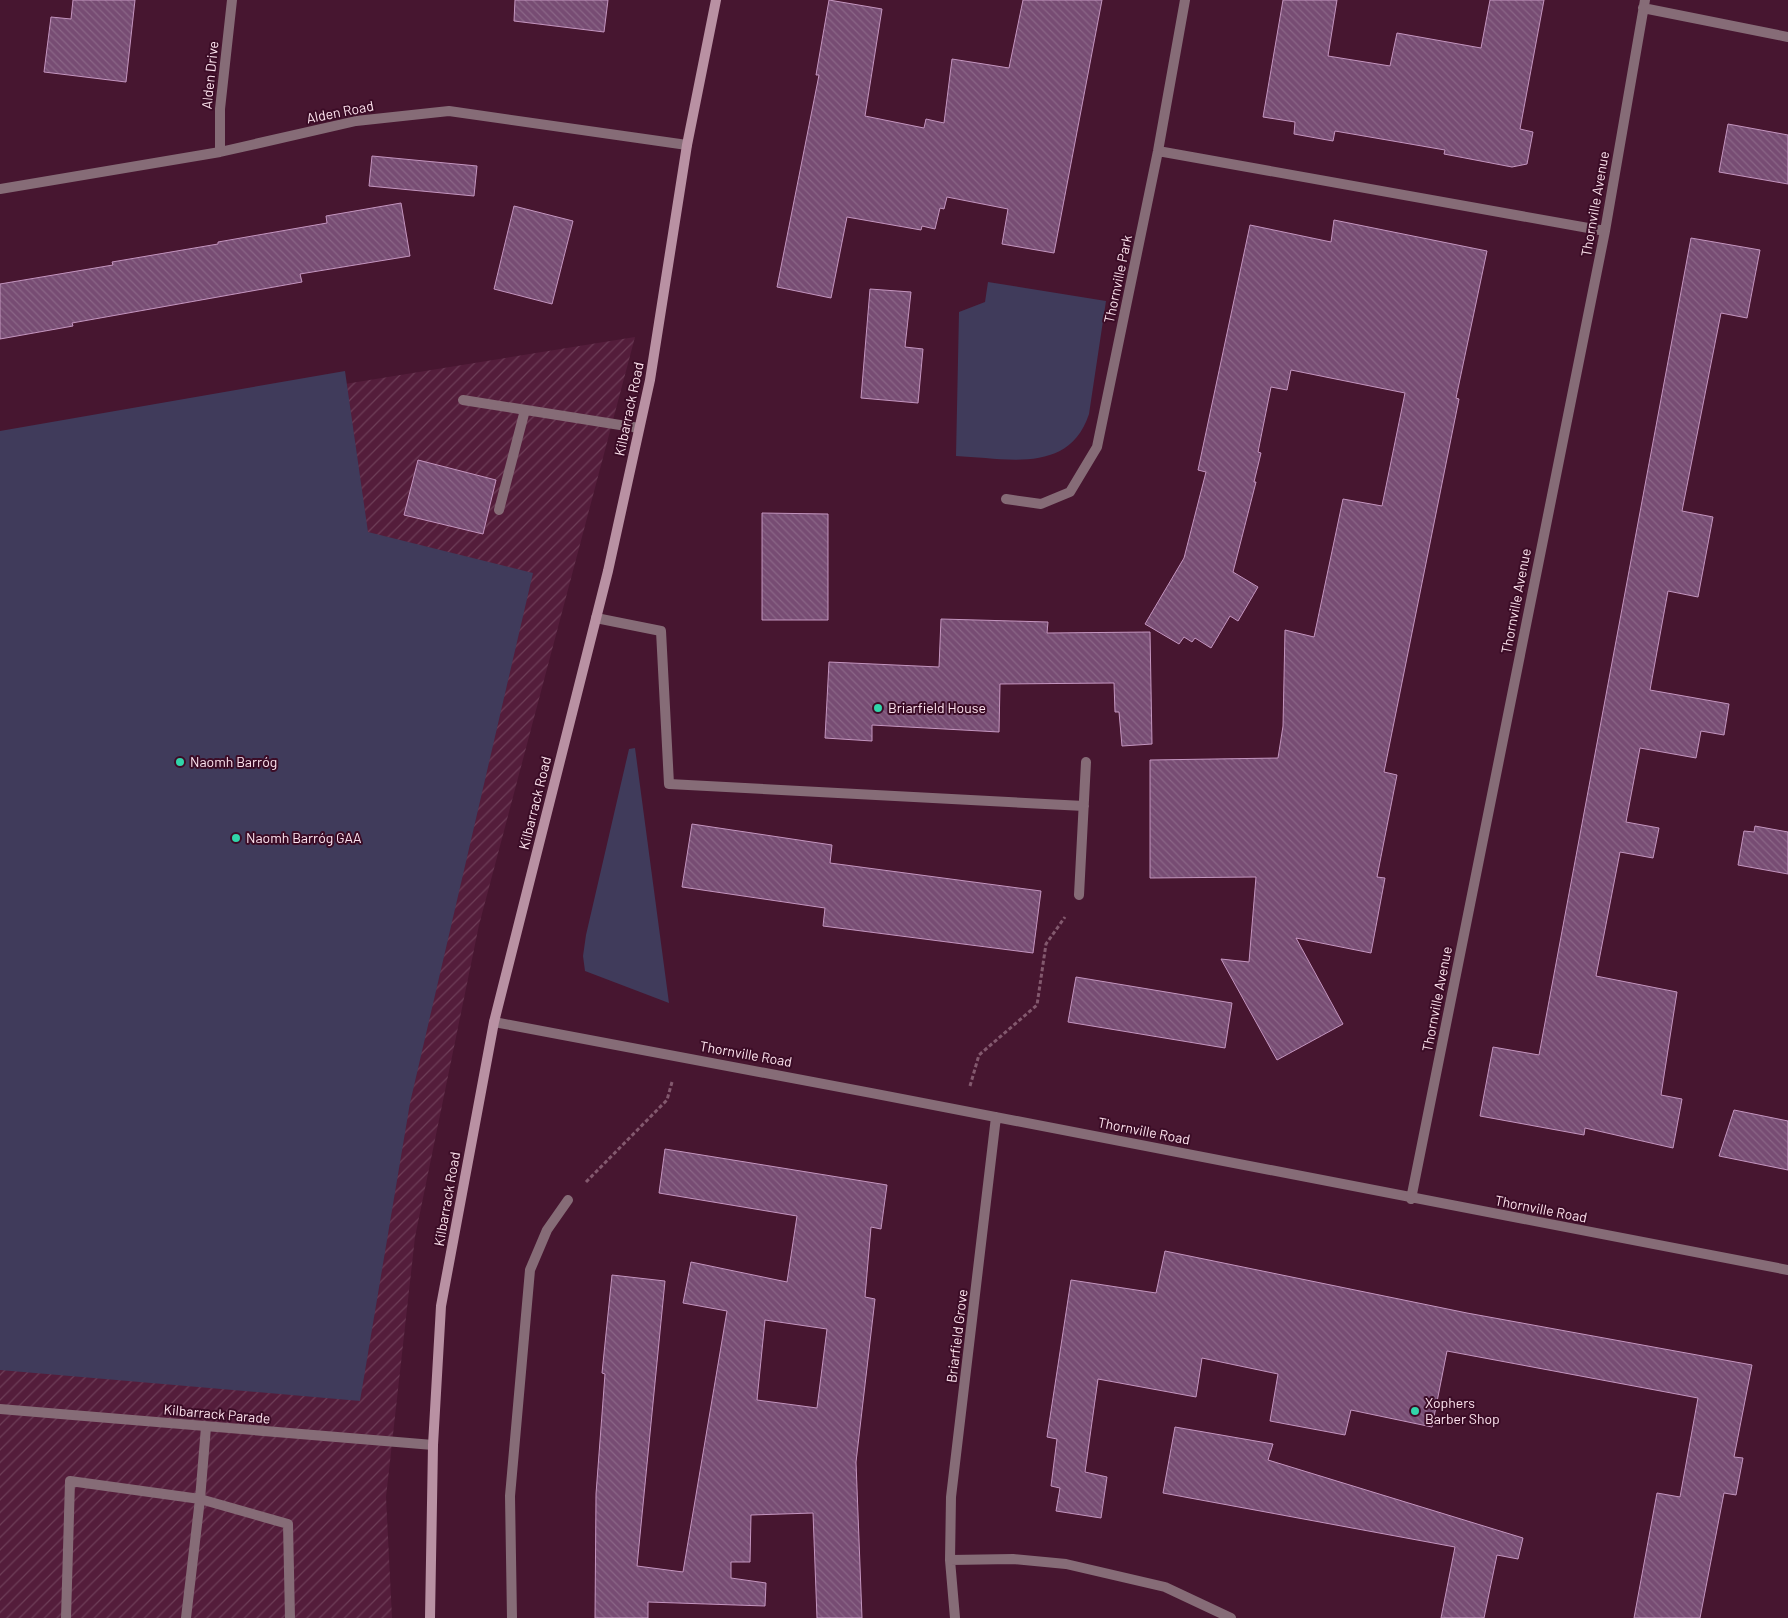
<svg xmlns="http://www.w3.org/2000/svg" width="1788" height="1618" viewBox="0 0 1788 1618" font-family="Barlow,sans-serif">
<defs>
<pattern id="industrial-furrows" width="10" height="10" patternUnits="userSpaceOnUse" patternTransform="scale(1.25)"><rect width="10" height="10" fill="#541d3b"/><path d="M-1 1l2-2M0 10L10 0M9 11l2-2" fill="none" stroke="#6e3e58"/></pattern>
<pattern id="building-back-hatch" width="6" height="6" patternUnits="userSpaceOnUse" patternTransform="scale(1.25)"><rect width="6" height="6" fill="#774c73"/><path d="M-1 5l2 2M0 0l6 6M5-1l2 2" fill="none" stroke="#8b6687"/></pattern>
</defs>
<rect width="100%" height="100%" fill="#471630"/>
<path fill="url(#industrial-furrows)" d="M 635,337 L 479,925 L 415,1237 L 386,1497 L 392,1618 L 0,1618 L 0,440 Z"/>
<path fill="#403b5b" d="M 988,282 L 1106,301 L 1089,414 C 1069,475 1006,458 956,456 L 959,312 L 985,302 Z
M 345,371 L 368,532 L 533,573 L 410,1103 L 360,1401 L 0,1370 L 0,431 Z
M 635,748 L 669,1003 L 585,971 L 583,956 L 586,935 L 629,749 Z"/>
<path fill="url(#building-back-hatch)" stroke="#c495bf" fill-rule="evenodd" d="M 73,0 L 135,0 L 126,82 L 44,72 L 51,17 L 71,19 Z
M 515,0 L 608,0 L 604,32 L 514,21 Z
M 829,0 L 882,9 L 865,116 L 924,128 L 926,119 L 944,123 L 952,59 L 1009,68 L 1023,0 L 1102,0 L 1054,253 L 1002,244 L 1008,209 L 947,197 L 944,209 L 940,208 L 935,229 L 922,226 L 921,230 L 847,217 L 831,298 L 777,287 L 819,75 L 816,75 Z
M 1283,0 L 1337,0 L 1328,56 L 1390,66 L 1397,33 L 1481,48 L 1490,0 L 1544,0 L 1520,129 L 1533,132 L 1527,164 L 1512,167 L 1444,154 L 1445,150 L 1335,131 L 1333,141 L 1294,134 L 1295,122 L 1263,117 Z
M 1728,124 L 1788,135 L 1788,184 L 1719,172 Z
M 372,156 L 477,166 L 474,196 L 369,186 Z
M 401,203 L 410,256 L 300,274 L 302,282 L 72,323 L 73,326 L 0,339 L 0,284 L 113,265 L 112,262 L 218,244 L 218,242 L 327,223 L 326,216 Z
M 514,206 L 573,221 L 552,304 L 494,289 Z
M 1334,220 L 1487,251 L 1456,398 L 1459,399 L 1384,772 L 1397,775 L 1377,877 L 1385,878 L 1371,953 L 1296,938 L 1343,1024 L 1277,1060 L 1221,959 L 1249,962 L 1256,877 L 1150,878 L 1150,760 L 1278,758 L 1283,726 L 1285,630 L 1314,637 L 1343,499 L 1382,506 L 1405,393 L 1291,370 L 1287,390 L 1271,387 L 1258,452 L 1261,453 L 1254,482 L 1256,482 L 1233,572 L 1258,587 L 1238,621 L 1230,616 L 1211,648 L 1195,638 L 1192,642 L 1184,637 L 1179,644 L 1145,624 L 1184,558 L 1206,472 L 1198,470 L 1250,225 L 1331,242 Z
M 1691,238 L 1760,250 L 1747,318 L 1721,313 L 1682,511 L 1713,517 L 1698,597 L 1668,591 L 1650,690 L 1729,704 L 1724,735 L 1701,731 L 1696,758 L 1640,748 L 1626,822 L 1659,828 L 1653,858 L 1620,852 L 1596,976 L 1677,992 L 1661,1095 L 1682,1099 L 1673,1148 L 1585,1128 L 1584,1135 L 1480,1116 L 1493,1047 L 1539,1055 Z
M 870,289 L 911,292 L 905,347 L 923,349 L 918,403 L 861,398 Z
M 418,460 L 496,480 L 483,534 L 404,515 Z
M 762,513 L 828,514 L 828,620 L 762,620 Z
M 941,619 L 1048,622 L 1047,633 L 1150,632 L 1152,744 L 1122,746 L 1119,712 L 1115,712 L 1114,683 L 1000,684 L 999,732 L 872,725 L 872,741 L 825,738 L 829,662 L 939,667 Z
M 692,824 L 832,845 L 830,863 L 1041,891 L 1033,953 L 823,926 L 825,908 L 682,887 Z
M 1755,826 L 1788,832 L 1788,874 L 1738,865 L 1744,831 L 1754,832 Z
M 1076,977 L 1232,1003 L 1225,1048 L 1068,1022 Z
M 1734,1110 L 1788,1121 L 1788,1170 L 1719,1156 Z
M 665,1149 L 887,1185 L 881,1229 L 871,1227 L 865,1297 L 875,1299 L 856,1462 L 862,1618 L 817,1618 L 813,1513 L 751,1515 L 750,1562 L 731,1562 L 731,1578 L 766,1583 L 765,1606 L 648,1602 L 648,1618 L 595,1618 L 596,1494 L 605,1374 L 602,1373 L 612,1275 L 665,1281 L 637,1566 L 683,1572 L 727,1311 L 683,1303 L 691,1262 L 787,1282 L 797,1216 L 659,1193 ZM 765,1320 L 827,1329 L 817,1408 L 757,1400 Z
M 1165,1251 L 1467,1313 L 1752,1365 L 1734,1457 L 1743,1458 L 1736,1495 L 1724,1493 L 1700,1618 L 1634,1618 L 1657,1493 L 1680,1497 L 1698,1398 L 1447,1351 L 1432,1427 L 1351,1410 L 1345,1435 L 1270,1421 L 1278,1374 L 1202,1358 L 1196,1397 L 1098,1379 L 1085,1472 L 1107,1477 L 1101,1518 L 1056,1511 L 1060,1488 L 1051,1486 L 1057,1439 L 1047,1437 L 1071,1280 L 1156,1293 Z
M 1175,1427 L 1273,1444 L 1268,1460 L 1523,1538 L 1518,1559 L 1497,1555 L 1484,1618 L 1441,1618 L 1455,1547 L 1163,1493 Z"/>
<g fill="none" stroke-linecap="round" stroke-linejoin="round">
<path stroke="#83596e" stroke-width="3" stroke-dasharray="4 2.5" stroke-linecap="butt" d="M 970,1086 L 979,1055 L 1037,1005 L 1046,944 L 1065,917
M 586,1182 L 667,1100 L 672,1082"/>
<path stroke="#866c77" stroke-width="10" d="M 463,400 L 639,428
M 499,510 L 525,410
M 206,1427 L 200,1499 L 288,1524 L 290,1618
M 66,1618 L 70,1481 L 200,1499 L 186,1618"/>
<path stroke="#866c77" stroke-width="10" d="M 1643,8 L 1788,37
M 1158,151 L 1605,231
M 220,152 L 220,109 L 232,0
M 0,189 L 220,152 L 356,121 L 449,111 L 687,145
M 1006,499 L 1041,504 L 1070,492 L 1097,447 L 1158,151 L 1185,0
M 596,618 L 661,631 L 669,784 L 1084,806
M 1079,895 L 1086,762
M 494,1022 C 926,1101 1356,1189 1788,1270
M 1411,1199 L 1605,231 L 1645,0
M 0,1409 L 433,1445
M 950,1560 L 1013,1559 L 1066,1564 L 1165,1587 L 1231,1618
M 512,1618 L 510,1496 L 530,1270 L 547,1230 L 568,1200
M 955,1618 L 950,1560 L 951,1497 L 996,1117"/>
<path stroke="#b991a3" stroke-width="10" d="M 430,1618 L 433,1445 L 441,1306 L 494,1022 L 608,571 L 650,380 L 687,145 L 716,0"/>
</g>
<g fill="#31d4a9" stroke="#3b0c26" stroke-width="2">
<circle cx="878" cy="708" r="5"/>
<circle cx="180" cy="762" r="5"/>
<circle cx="236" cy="838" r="5"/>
<circle cx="1415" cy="1411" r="5"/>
</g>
<g text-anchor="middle" stroke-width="4" stroke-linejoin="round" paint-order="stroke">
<g font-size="14" fill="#fee4ef" stroke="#3b0c26">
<text transform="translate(210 75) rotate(-84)" y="5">Alden Drive</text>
<text transform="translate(340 112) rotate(-11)" y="5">Alden Road</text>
<text transform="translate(1595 204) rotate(-80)" y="5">Thornville Avenue</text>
<text transform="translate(1118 279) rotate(-78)" y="5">Thornville Park</text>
<text transform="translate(629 409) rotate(-78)" y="5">Kilbarrack Road</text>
<text transform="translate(1516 601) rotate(-79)" y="5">Thornville Avenue</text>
<text transform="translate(535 803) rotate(-76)" y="5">Kilbarrack Road</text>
<text transform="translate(1437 999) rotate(-79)" y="5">Thornville Avenue</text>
<text transform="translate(746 1054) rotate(10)" y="5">Thornville Road</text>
<text transform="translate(1144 1131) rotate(11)" y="5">Thornville Road</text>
<text transform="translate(447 1199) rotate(-80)" y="5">Kilbarrack Road</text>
<text transform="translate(1541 1209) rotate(11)" y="5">Thornville Road</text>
<text transform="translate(957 1336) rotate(-83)" y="5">Briarfield Grove</text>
<text transform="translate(217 1414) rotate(5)" y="5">Kilbarrack Parade</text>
</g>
<g font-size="14" fill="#fee4ef" stroke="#3b0c26" text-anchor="start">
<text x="888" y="713">Briarfield House</text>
<text x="190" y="767">Naomh Barróg</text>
<text x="246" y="843">Naomh Barróg GAA</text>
<text x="1425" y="1408">Xophers<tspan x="1425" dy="16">Barber Shop</tspan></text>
</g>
</g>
</svg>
